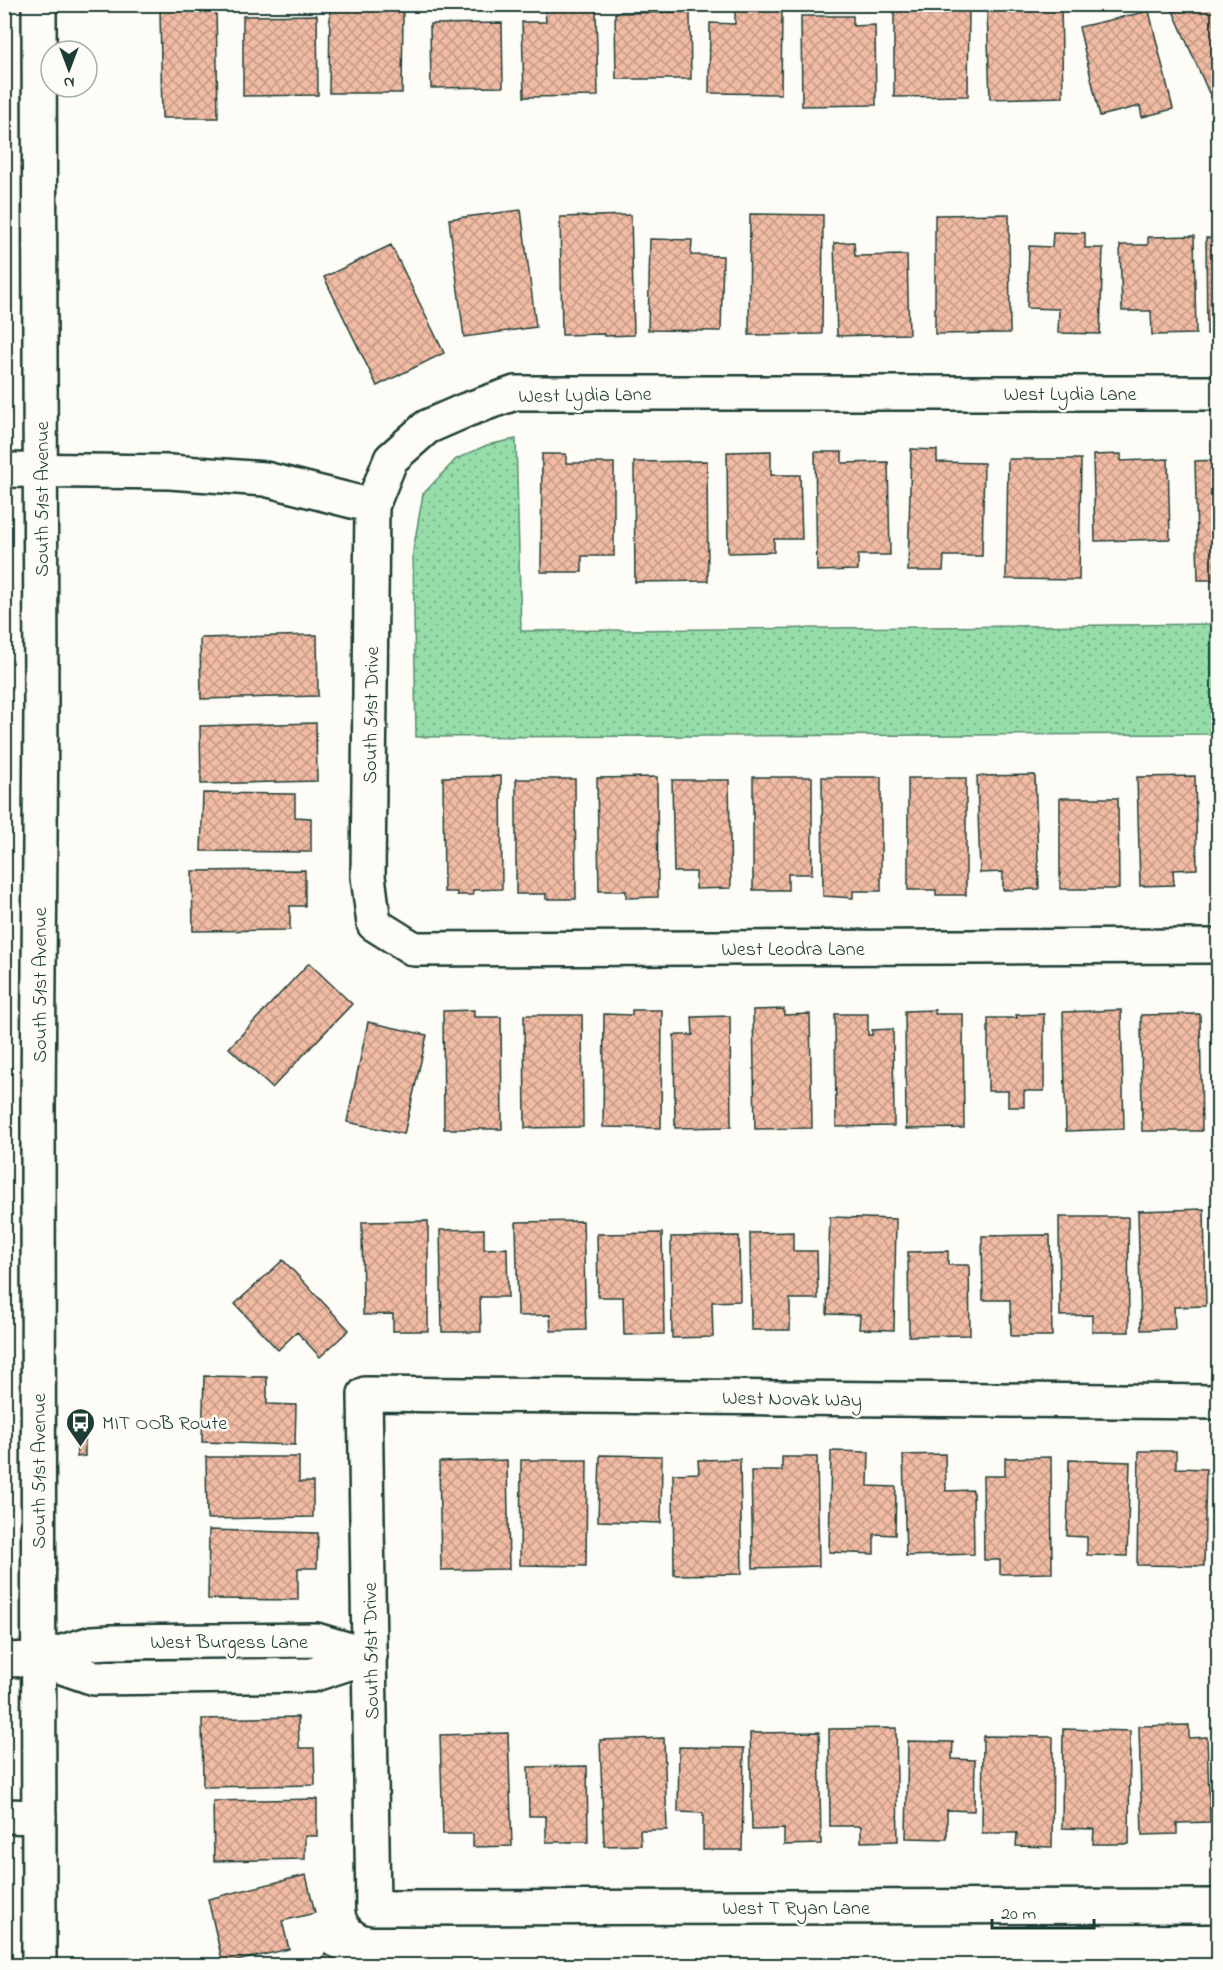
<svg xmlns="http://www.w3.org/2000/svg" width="1223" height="1970" viewBox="0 0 1223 1970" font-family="'Indie Flower',sans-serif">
<defs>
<pattern id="park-dots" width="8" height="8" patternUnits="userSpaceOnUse" patternTransform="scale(1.5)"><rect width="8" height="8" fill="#96ddaa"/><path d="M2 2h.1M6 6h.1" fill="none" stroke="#7ab48b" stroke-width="1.8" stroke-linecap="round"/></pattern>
<pattern id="building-cross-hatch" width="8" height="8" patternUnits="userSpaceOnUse" patternTransform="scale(1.5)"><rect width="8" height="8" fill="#f1bba4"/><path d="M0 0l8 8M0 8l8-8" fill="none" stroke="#c39986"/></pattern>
</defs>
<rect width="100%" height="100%" fill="#fdfcf7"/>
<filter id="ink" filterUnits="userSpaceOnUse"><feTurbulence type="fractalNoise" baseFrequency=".0167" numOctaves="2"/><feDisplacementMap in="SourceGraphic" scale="12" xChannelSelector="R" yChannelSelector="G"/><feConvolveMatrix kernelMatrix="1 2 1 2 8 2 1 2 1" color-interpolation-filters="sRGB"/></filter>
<g filter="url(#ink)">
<path fill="url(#park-dots)" stroke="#5a8d6f" stroke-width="1.5" d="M 516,439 L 521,631 L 1218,624 L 1218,734 L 416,737 L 413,551 L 423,494 L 456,459 L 487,445 Z"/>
<path fill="url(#building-cross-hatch)" stroke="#1f3d34" stroke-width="1.5" d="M 918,4 L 951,4 L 951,10 L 969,9 L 968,96 L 894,97 L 894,7 L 918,8 Z
M 1170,4 L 1218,4 L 1218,89 L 1209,93 Z
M 216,8 L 218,118 L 162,118 L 160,9 Z
M 735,8 L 782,8 L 781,94 L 709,93 L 710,23 L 735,24 Z
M 1061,8 L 1063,97 L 990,99 L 987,10 Z
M 330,9 L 403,10 L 402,93 L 329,93 Z
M 596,9 L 598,96 L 524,97 L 522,22 L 546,22 L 545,10 Z
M 1149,11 L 1173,109 L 1142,117 L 1140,106 L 1100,116 L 1079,27 Z
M 690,12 L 691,79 L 616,79 L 615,13 Z
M 317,15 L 318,95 L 243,96 L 243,16 Z
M 801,16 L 853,16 L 853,26 L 875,25 L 876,105 L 802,106 Z
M 502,23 L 503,87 L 431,88 L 430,24 Z
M 521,210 L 536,327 L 464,337 L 449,219 Z
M 750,214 L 823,215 L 822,334 L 749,335 Z
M 1009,214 L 1010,333 L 935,334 L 935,215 Z
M 631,215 L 634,335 L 604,336 L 604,334 L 562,335 L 560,217 Z
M 1053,232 L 1085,233 L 1085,248 L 1103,248 L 1100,334 L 1058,333 L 1059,309 L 1027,308 L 1029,246 L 1052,247 Z
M 1194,236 L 1196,334 L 1152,335 L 1151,311 L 1122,311 L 1120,245 L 1148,245 L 1148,237 Z
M 1206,238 L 1218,238 L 1218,334 L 1207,334 Z
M 650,239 L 692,240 L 691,255 L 723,256 L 721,331 L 648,330 Z
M 854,242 L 855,256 L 907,255 L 909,334 L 837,336 L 834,243 Z
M 391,245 L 444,353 L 377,386 L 324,277 Z
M 911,449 L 937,450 L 937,462 L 984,463 L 982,556 L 944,556 L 943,571 L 908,571 Z
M 771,451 L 771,475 L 800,475 L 802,539 L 774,539 L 774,552 L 728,553 L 727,452 Z
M 815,452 L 842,452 L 842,463 L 888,462 L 890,555 L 858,555 L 858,570 L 817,571 Z
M 542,454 L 566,454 L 566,463 L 614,463 L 614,556 L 582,556 L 582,572 L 541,572 Z
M 1121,454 L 1121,461 L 1168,459 L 1170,539 L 1095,541 L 1093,455 Z
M 1008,459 L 1081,459 L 1079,580 L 1006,579 Z
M 1218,460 L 1218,580 L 1198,580 L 1195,461 Z
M 707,461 L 708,581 L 635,582 L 634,462 Z
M 317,635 L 318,696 L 201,699 L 200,638 Z
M 316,723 L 317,781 L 201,784 L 200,726 Z
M 1035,775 L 1039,889 L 1003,890 L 1003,872 L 980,873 L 977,776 Z
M 501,776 L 502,889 L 473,890 L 473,895 L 457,895 L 457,892 L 444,892 L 443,777 Z
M 1195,776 L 1197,869 L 1173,870 L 1174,885 L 1140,886 L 1137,777 Z
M 657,777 L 658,897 L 626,898 L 626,891 L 599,891 L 597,778 Z
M 753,777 L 812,777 L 812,874 L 788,874 L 788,890 L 753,890 Z
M 822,777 L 881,777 L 881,891 L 853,891 L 853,898 L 823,896 Z
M 908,778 L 966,778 L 966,895 L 936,895 L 936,890 L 908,890 Z
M 516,779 L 575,779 L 576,899 L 546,899 L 546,894 L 516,894 Z
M 672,780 L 729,780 L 731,888 L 696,889 L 696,872 L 674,872 Z
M 203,793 L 295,794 L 295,817 L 311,818 L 311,852 L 201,851 Z
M 1060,798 L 1118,798 L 1119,889 L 1060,889 Z
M 305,870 L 305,906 L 290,906 L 290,930 L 193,931 L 192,871 Z
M 309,963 L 352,1004 L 272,1088 L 229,1048 Z
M 784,1009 L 784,1015 L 810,1014 L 812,1128 L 755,1129 L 753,1010 Z
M 474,1010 L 474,1017 L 501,1017 L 502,1129 L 444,1129 L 443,1011 Z
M 632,1010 L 662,1010 L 661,1128 L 603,1127 L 604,1014 L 632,1015 Z
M 935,1010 L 935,1014 L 963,1014 L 964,1128 L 906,1129 L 905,1011 Z
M 1121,1010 L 1124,1129 L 1066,1131 L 1063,1012 Z
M 835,1014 L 868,1014 L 868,1035 L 872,1035 L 872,1030 L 893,1029 L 894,1126 L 836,1127 Z
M 1044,1014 L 1044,1091 L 1024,1091 L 1024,1107 L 1008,1107 L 1008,1091 L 988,1091 L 988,1018 L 1017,1018 L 1016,1015 Z
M 1200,1014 L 1202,1131 L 1142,1131 L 1141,1015 Z
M 524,1015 L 582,1015 L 583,1127 L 525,1128 Z
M 730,1016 L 731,1127 L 675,1128 L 674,1035 L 693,1035 L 692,1017 Z
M 368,1022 L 427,1035 L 404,1134 L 347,1122 Z
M 1204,1209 L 1206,1306 L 1174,1307 L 1175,1329 L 1141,1330 L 1138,1211 Z
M 830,1217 L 896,1219 L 894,1330 L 859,1329 L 860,1315 L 827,1314 Z
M 1059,1217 L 1128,1217 L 1129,1332 L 1092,1332 L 1092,1315 L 1060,1316 Z
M 428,1221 L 428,1331 L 393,1331 L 393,1314 L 363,1315 L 362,1222 Z
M 583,1221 L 586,1330 L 551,1331 L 550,1315 L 518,1316 L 516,1222 Z
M 484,1229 L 484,1249 L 507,1248 L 508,1297 L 480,1297 L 481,1332 L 442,1332 L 440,1230 Z
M 793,1232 L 793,1251 L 817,1251 L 818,1299 L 790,1299 L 790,1330 L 751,1330 L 750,1233 Z
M 662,1233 L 664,1334 L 624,1335 L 623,1297 L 598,1297 L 597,1234 Z
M 1050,1235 L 1052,1336 L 1011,1336 L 1010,1300 L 983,1300 L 982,1236 Z
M 739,1236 L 740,1301 L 712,1302 L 713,1337 L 672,1338 L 671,1237 Z
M 948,1251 L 948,1265 L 969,1265 L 970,1335 L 909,1336 L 908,1252 Z
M 283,1260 L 349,1330 L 320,1357 L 297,1332 L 278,1350 L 235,1304 Z
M 204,1376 L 267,1377 L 267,1404 L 296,1405 L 295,1445 L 202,1442 Z
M 76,1436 L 85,1436 L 85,1456 L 77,1457 Z
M 831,1451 L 869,1452 L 868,1486 L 896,1487 L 895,1535 L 874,1534 L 874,1554 L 829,1552 Z
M 1139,1451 L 1176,1451 L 1176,1468 L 1206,1469 L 1204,1566 L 1137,1565 Z
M 945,1454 L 946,1491 L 973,1490 L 974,1554 L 906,1556 L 903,1455 Z
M 600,1455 L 662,1456 L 661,1523 L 598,1521 Z
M 206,1457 L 299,1457 L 299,1482 L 313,1482 L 313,1517 L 207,1519 Z
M 782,1457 L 817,1457 L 819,1566 L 753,1568 L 751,1471 L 782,1471 Z
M 1051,1457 L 1052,1573 L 1000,1574 L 1000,1560 L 984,1560 L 983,1476 L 1005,1476 L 1005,1458 Z
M 740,1459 L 742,1574 L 674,1575 L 673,1474 L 699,1473 L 698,1460 Z
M 507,1460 L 509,1569 L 441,1570 L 439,1462 Z
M 521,1460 L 587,1460 L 586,1566 L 520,1565 Z
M 1069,1460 L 1130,1462 L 1127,1556 L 1087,1555 L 1087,1537 L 1067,1536 Z
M 209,1530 L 318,1533 L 317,1568 L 298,1568 L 298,1600 L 208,1599 Z
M 298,1717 L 299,1748 L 314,1748 L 315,1785 L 203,1787 L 202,1719 Z
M 1189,1725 L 1189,1738 L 1207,1737 L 1210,1822 L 1177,1823 L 1177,1834 L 1142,1835 L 1139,1726 Z
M 896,1728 L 898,1841 L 861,1842 L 861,1826 L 830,1826 L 829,1729 Z
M 1063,1729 L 1130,1731 L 1129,1844 L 1093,1844 L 1094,1829 L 1062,1828 Z
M 819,1732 L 821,1844 L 784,1845 L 784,1829 L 752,1830 L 750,1733 Z
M 508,1733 L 512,1846 L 473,1847 L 473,1834 L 443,1834 L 440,1735 Z
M 983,1736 L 1053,1737 L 1052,1847 L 1016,1846 L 1017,1833 L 982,1833 Z
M 664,1738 L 667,1830 L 640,1830 L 641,1845 L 604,1846 L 600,1740 Z
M 908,1741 L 953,1742 L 952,1759 L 975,1760 L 974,1811 L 947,1810 L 947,1839 L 906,1838 Z
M 679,1747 L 744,1748 L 742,1850 L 703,1850 L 703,1813 L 678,1812 Z
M 587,1766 L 588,1842 L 546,1842 L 546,1816 L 529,1816 L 528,1767 Z
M 317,1799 L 317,1836 L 305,1836 L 305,1859 L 214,1861 L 213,1801 Z
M 306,1875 L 315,1913 L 282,1921 L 289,1949 L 223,1964 L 208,1899 Z
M 325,1954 L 350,1966 L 320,1966 Z"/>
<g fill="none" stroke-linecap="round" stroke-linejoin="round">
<defs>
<path id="minor" d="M 1218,393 L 515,393 L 466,410 L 427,427 L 391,459 L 372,506 L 368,876 L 374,924 L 414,949 L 1218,946
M 4,470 L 170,472 L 265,479 L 372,506
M 1218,1402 L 365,1394 L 373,1908 L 1218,1906
M 39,1659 L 94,1678 L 312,1675 L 370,1656
M 4,1660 L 39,1659 L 92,1643 L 110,1642 L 316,1640 L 370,1656
M 4,1816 L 39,1817"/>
<path id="major" d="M 39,1966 L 38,1107 L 41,706 L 39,4"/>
</defs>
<use href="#minor" stroke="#1f3d34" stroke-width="38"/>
<use href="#major" stroke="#1f3d34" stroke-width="38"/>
<use href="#minor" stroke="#fdfcf7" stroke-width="33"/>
<use href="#major" stroke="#fdfcf7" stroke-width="33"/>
</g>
</g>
<defs>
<symbol id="bus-pin" viewBox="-11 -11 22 30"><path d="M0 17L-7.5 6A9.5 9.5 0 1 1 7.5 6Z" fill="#1f3d34" stroke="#fdfcf7"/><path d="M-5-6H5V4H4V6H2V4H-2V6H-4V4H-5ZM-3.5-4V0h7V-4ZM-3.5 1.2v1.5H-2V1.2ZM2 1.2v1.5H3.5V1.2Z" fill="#fff"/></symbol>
</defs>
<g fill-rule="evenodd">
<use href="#bus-pin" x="64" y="1406" width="33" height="45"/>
</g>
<g text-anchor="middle" stroke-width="5" stroke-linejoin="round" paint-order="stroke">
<g font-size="20" fill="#1f3d34" stroke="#fdfcf7">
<text x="1070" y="400">West Lydia Lane</text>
<text transform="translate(585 394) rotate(-1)" y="7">West Lydia Lane</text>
<text transform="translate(41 499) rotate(-90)" y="7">South 51st Avenue</text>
<text transform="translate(370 715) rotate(-89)" y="7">South 51st Drive</text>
<text x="793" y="955">West Leodra Lane</text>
<text transform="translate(39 985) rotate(-90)" y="7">South 51st Avenue</text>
<text transform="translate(792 1398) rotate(1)" y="7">West Novak Way</text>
<text transform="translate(38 1471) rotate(-90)" y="7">South 51st Avenue</text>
<text x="229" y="1648">West Burgess Lane</text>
<text transform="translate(370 1651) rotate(-91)" y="7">South 51st Drive</text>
<text x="796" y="1914">West T Ryan Lane</text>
</g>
<g font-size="20" fill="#1f3d34" stroke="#fdfcf7" text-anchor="start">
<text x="102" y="1429">MIT OOB Route</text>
</g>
</g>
<rect width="1223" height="1970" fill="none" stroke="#fdfcf7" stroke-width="24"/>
<rect x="12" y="12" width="1199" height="1946" fill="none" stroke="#1f3d34" stroke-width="2" filter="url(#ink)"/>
<g transform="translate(69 69) rotate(180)"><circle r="28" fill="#fdfcf7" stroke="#a4b0a9" stroke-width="1.5"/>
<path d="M0-4.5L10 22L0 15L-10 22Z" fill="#1f3d34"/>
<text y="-9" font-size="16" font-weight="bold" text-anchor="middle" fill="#1f3d34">N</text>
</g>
<path d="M992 1919v9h102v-9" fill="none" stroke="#1f3d34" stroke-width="3"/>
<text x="1001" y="1919" font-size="18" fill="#1f3d34" stroke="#fdfcf7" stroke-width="4.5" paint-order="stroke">20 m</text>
</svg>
